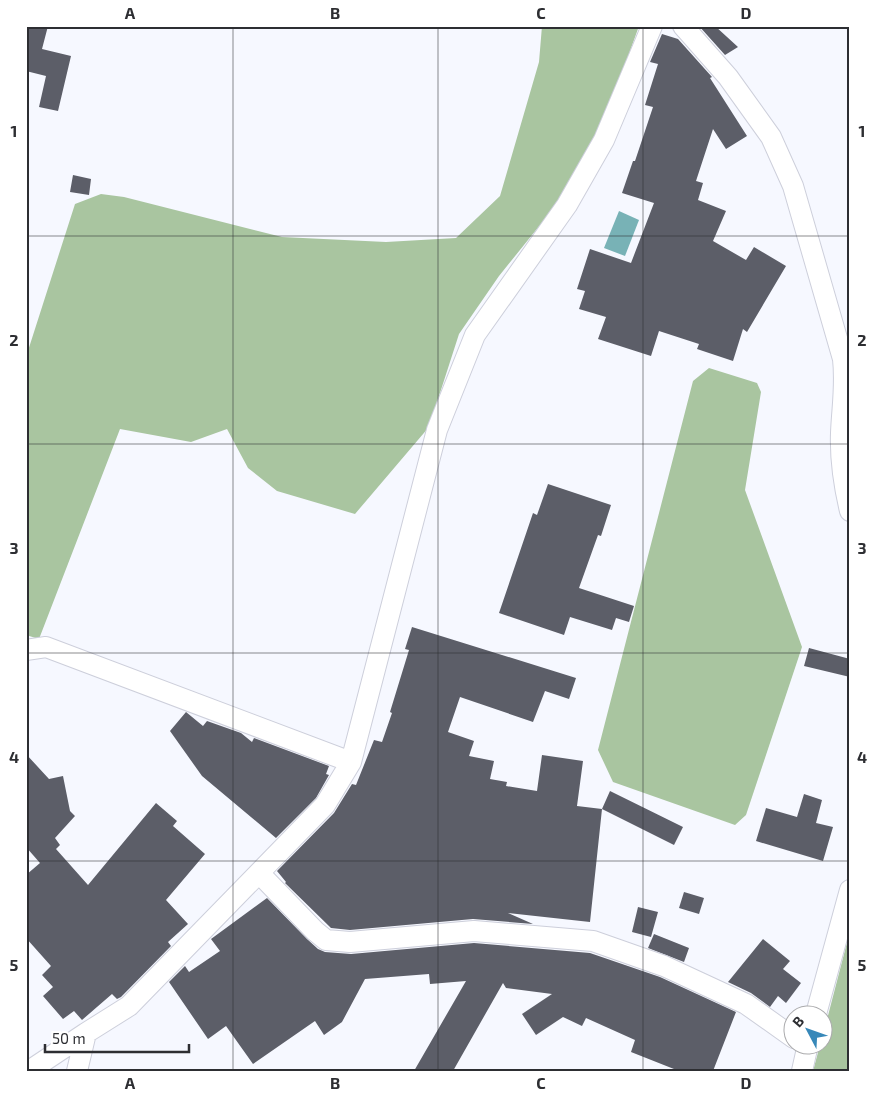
<svg xmlns="http://www.w3.org/2000/svg" width="876" height="1097" viewBox="0 0 876 1097" font-family="'Exo 2',sans-serif">
<rect width="100%" height="100%" fill="#f6f8ff"/>
<path fill="#a9c5a0" d="M 542,26 L 639,26 L 625,65 L 594,143 L 557,204 L 499,276 L 459,334 L 429,427 L 355,514 L 277,491 L 248,468 L 227,429 L 191,442 L 120,429 L 39,639 L 26,635 L 26,357 L 75,204 L 101,194 L 124,197 L 282,237 L 386,242 L 456,238 L 500,196 L 539,62 Z
M 709,368 L 757,383 L 761,392 L 745,490 L 802,647 L 746,815 L 735,825 L 613,782 L 598,750 L 693,381 Z
M 850,931 L 850,1071 L 813,1071 L 820,1045 L 824,1044 L 824,1031 Z"/>
<path fill="#78b2b6" d="M 619,211 L 639,220 L 625,256 L 604,248 Z"/>
<path fill="#5c5e68" d="M 26,26 L 48,26 L 42,49 L 71,56 L 58,111 L 39,107 L 46,76 L 26,71 Z
M 699,26 L 715,26 L 738,47 L 725,55 Z
M 662,34 L 678,39 L 712,77 L 710,78 L 747,136 L 726,149 L 713,129 L 696,181 L 703,183 L 698,200 L 726,211 L 713,241 L 746,260 L 754,247 L 786,266 L 747,332 L 743,329 L 733,361 L 697,349 L 699,344 L 659,331 L 651,356 L 598,339 L 606,317 L 579,309 L 585,291 L 577,289 L 590,249 L 631,263 L 654,203 L 622,193 L 633,161 L 635,161 L 653,107 L 645,105 L 658,64 L 650,62 Z
M 73,175 L 91,179 L 89,195 L 70,192 Z
M 548,484 L 611,505 L 601,536 L 598,535 L 579,588 L 634,606 L 629,622 L 616,618 L 612,630 L 570,617 L 564,635 L 499,613 L 533,513 L 537,515 Z
M 412,627 L 576,678 L 569,699 L 545,691 L 533,722 L 460,697 L 448,732 L 474,741 L 469,756 L 494,761 L 490,779 L 507,782 L 506,786 L 537,791 L 542,755 L 583,761 L 577,806 L 602,809 L 610,791 L 683,827 L 674,845 L 602,809 L 590,922 L 508,913 L 533,924 L 473,919 L 350,930 L 331,928 L 285,883 L 286,882 L 277,871 L 334,813 L 352,784 L 356,785 L 374,740 L 382,742 L 392,713 L 390,712 L 409,650 L 405,649 Z
M 809,648 L 850,659 L 850,677 L 804,666 Z
M 186,712 L 203,726 L 207,721 L 241,733 L 252,742 L 254,738 L 329,766 L 326,774 L 329,775 L 316,798 L 276,838 L 202,776 L 170,731 Z
M 26,754 L 49,779 L 63,776 L 70,811 L 75,816 L 55,838 L 60,845 L 56,849 L 88,885 L 156,803 L 177,821 L 173,826 L 205,854 L 166,900 L 188,924 L 168,942 L 171,946 L 121,997 L 117,999 L 112,994 L 82,1020 L 74,1011 L 63,1019 L 43,996 L 53,987 L 42,975 L 51,966 L 26,938 L 26,875 L 40,863 L 26,847 Z
M 804,794 L 822,800 L 816,823 L 833,827 L 823,861 L 756,841 L 766,808 L 797,817 Z
M 684,892 L 704,898 L 699,914 L 679,908 Z
M 267,898 L 307,939 L 318,949 L 325,952 L 351,954 L 474,943 L 590,953 L 660,977 L 736,1012 L 713,1071 L 679,1071 L 631,1052 L 635,1040 L 586,1018 L 582,1026 L 563,1017 L 536,1035 L 522,1014 L 552,994 L 506,988 L 503,983 L 453,1071 L 414,1071 L 466,981 L 430,984 L 429,974 L 365,979 L 342,1022 L 324,1035 L 315,1021 L 253,1064 L 226,1026 L 208,1039 L 169,982 L 185,966 L 189,972 L 220,951 L 211,939 Z
M 638,907 L 658,912 L 651,937 L 632,932 Z
M 654,934 L 689,948 L 684,962 L 648,948 Z
M 763,939 L 790,961 L 783,969 L 801,983 L 786,1003 L 778,996 L 770,1007 L 751,993 L 728,982 Z"/>
<g fill="none" stroke-linecap="round" stroke-linejoin="round">
<defs>
<path id="street" d="M 683,26 L 728,77 L 771,137 L 793,186 L 843,359 C 846,385 842,408 841,433 C 840,459 844,486 850,511
M 26,650 L 46,647 L 351,762
M 259,873 L 315,931 L 326,940 L 350,942 L 474,931 L 593,941 L 664,966 L 746,1004 L 794,1038
M 816,1014 L 850,890
M 29,1071 L 86,1033
M 77,1071 L 86,1033 L 129,1006 L 325,805 L 351,762 L 437,430 L 475,335 L 567,205 L 604,140 L 652,26
M 802,1071 L 808,1044"/>
</defs>
<use href="#street" stroke="#cdcfdb" stroke-width="22"/>
<use href="#street" stroke="#fff" stroke-width="20"/>
</g>
<path fill="none" stroke="#2d2e32" stroke-width="1" stroke-opacity="0.55" d="M 233,26 L 233,1071M 438,26 L 438,1071M 643,26 L 643,1071M 26,236 L 850,236M 26,444 L 850,444M 26,653 L 850,653M 26,861 L 850,861"/>
<rect width="876" height="1097" fill="none" stroke="#ffffff" stroke-width="55"/>
<g transform="translate(808 1030) rotate(311)"><circle r="24" fill="#ffffff" stroke="#ababad"/>
<path d="M0-4L9 19L0 12L-9 19Z" fill="#3788b9"/>
<text y="-8" font-size="14" font-weight="bold" text-anchor="middle" fill="#2d2e32">B</text>
</g>
<path d="M45 1044v8h144v-8" fill="none" stroke="#2d2e32" stroke-width="2.5"/>
<text x="52" y="1044" font-size="15" fill="#2d2e32" stroke="#ffffff" stroke-width="4" paint-order="stroke">50 m</text>
<rect x="28" y="28" width="820" height="1042" fill="none" stroke="#2d2e32" stroke-width="2"/>
<g font-size="16" text-anchor="middle" font-weight="bold" fill="#2d2e32">
<text x="130" y="19">A</text>
<text x="335" y="19">B</text>
<text x="541" y="19">C</text>
<text x="746" y="19">D</text>
<text x="14" y="137">1</text>
<text x="862" y="137">1</text>
<text x="14" y="346">2</text>
<text x="862" y="346">2</text>
<text x="14" y="554">3</text>
<text x="862" y="554">3</text>
<text x="14" y="763">4</text>
<text x="862" y="763">4</text>
<text x="14" y="971">5</text>
<text x="862" y="971">5</text>
<text x="130" y="1089">A</text>
<text x="335" y="1089">B</text>
<text x="541" y="1089">C</text>
<text x="746" y="1089">D</text>
</g>
</svg>
